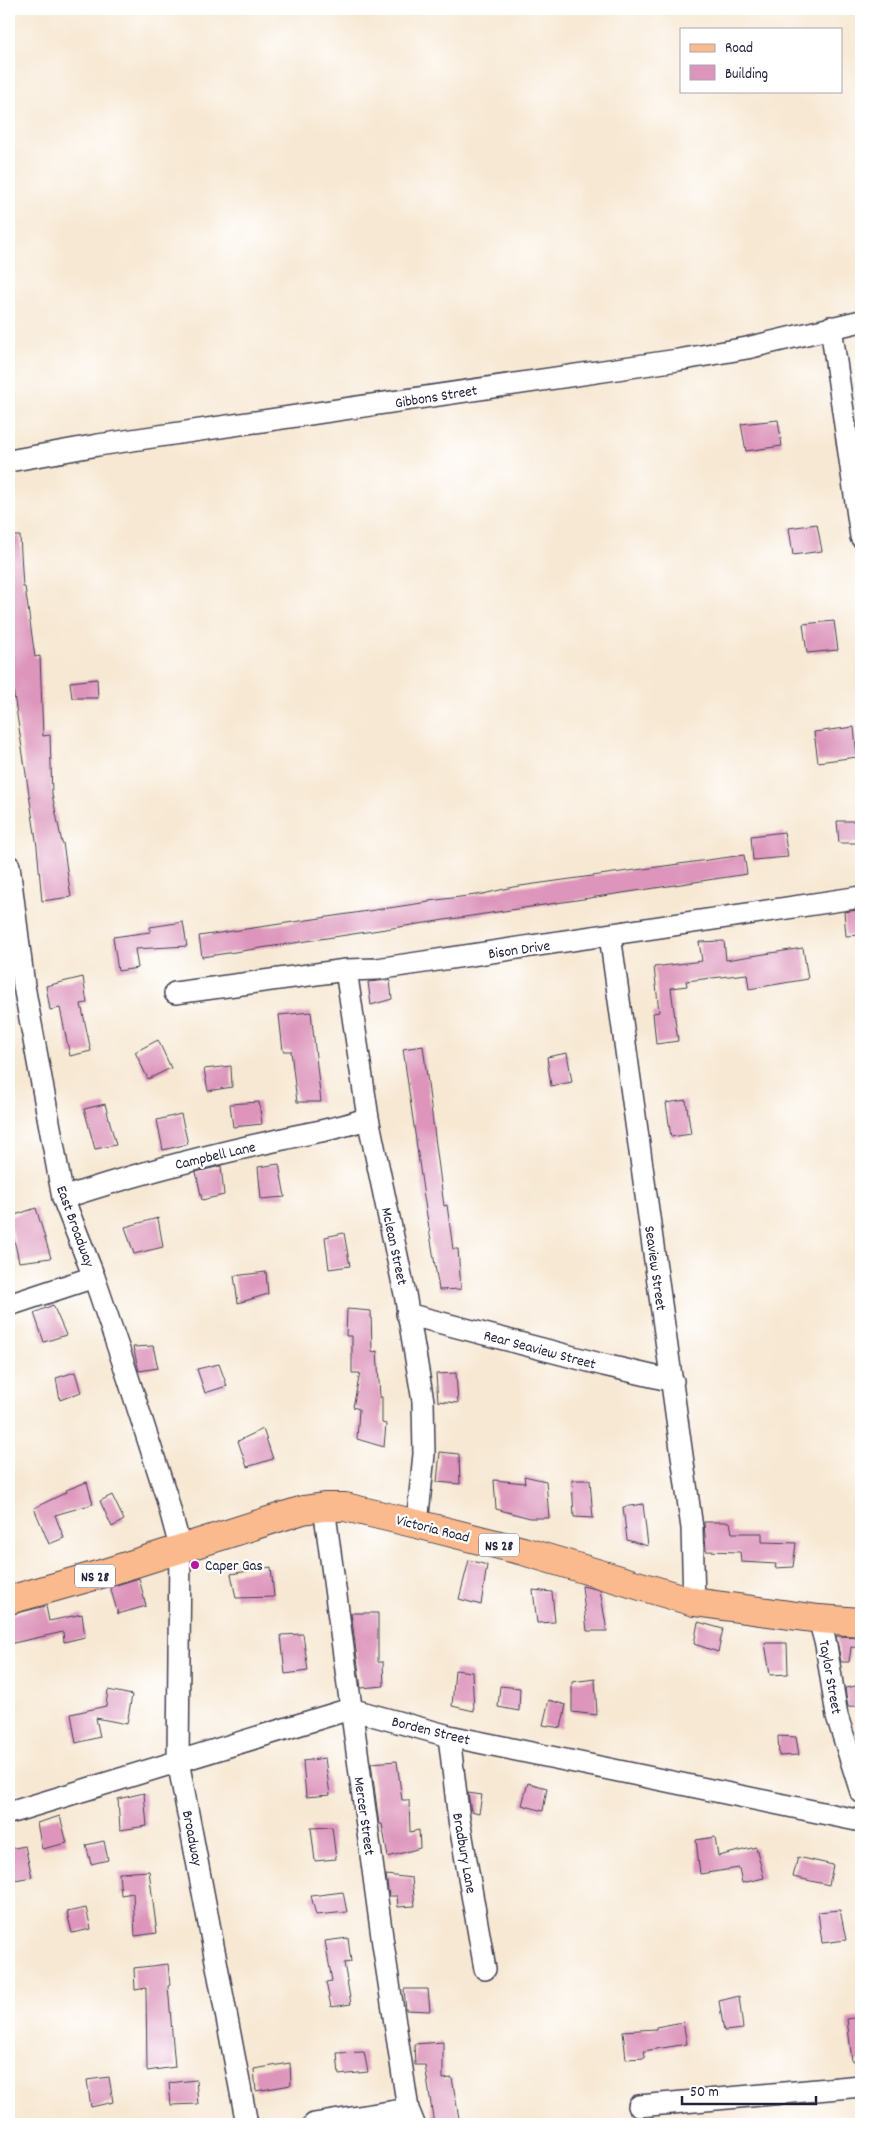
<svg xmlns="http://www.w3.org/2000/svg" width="870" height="2133" viewBox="0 0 870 2133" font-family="Dekko,sans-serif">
<rect width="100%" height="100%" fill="#fff"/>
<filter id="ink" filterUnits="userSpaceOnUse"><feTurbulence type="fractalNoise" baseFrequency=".02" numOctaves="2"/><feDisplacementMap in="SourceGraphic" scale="10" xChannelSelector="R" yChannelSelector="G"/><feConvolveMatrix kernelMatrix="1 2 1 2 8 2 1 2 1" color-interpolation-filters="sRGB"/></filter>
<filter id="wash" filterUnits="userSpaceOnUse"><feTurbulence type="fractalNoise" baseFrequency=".0096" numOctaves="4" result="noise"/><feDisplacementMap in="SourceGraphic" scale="20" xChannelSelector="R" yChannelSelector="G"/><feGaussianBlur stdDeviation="1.12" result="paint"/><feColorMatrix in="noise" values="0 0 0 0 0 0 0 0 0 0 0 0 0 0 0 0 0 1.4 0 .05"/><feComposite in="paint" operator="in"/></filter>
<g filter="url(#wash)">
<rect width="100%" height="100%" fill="#f7e8d3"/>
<g id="blocks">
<path fill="#dd95bb" d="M 778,420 L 782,446 L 746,451 L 741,424 Z
M 817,524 L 822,551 L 793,555 L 789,528 Z
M 9,536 L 20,536 L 23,587 L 25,587 L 35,657 L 40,656 L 43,736 L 50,735 L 52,794 L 62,843 L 63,843 L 71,897 L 42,901 L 37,847 L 14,695 L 11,645 L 9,645 Z
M 834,621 L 838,650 L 807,653 L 803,624 Z
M 97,679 L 98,698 L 72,698 L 70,682 Z
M 854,727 L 857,757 L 818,762 L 814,732 Z
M 837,821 L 861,821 L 861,843 L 839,843 Z
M 784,832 L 788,857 L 753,860 L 751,836 Z
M 744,855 L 747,874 L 202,957 L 199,936 L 429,902 L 429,901 L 483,894 L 513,887 Z
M 857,910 L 861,910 L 861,935 L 846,936 L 844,912 Z
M 183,922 L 187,946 L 135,949 L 138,968 L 118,971 L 113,937 L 150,932 L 150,927 Z
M 724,941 L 726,960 L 803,948 L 808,979 L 749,989 L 747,974 L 686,981 L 687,986 L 671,988 L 678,1041 L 656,1044 L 653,1013 L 659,1012 L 654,967 L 702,961 L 699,942 Z
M 83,977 L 87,1003 L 81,1004 L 91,1051 L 70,1056 L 60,1008 L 50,1010 L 46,986 Z
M 390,980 L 392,999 L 371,1005 L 368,982 Z
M 311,1012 L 321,1102 L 297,1102 L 291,1051 L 283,1051 L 279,1015 Z
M 158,1040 L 171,1068 L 148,1079 L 135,1052 Z
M 423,1046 L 444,1206 L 447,1205 L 453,1249 L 458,1249 L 461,1289 L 439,1290 L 424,1197 L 403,1049 Z
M 567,1053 L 572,1082 L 551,1086 L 547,1057 Z
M 231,1066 L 232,1087 L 208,1091 L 204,1069 Z
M 686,1100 L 691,1134 L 671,1137 L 666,1103 Z
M 259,1102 L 262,1124 L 233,1127 L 230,1104 Z
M 105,1104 L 116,1145 L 95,1149 L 84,1109 Z
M 181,1114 L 188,1144 L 163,1150 L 157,1120 Z
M 279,1164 L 285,1197 L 261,1199 L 258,1167 Z
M 221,1166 L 224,1195 L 202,1200 L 196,1172 Z
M 36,1208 L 51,1258 L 19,1262 L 9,1217 Z
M 158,1218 L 163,1247 L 134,1254 L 125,1227 Z
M 344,1233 L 350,1266 L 329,1269 L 325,1237 Z
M 266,1272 L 268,1294 L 238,1303 L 234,1276 Z
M 53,1305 L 66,1335 L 44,1342 L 34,1313 Z
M 347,1309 L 371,1311 L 372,1352 L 377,1351 L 380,1397 L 382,1397 L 382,1423 L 386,1424 L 384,1447 L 357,1439 L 359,1409 L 353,1407 L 360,1373 L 352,1373 L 352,1336 L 346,1336 Z
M 153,1346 L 158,1368 L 139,1371 L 133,1347 Z
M 219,1364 L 227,1386 L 205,1393 L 197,1369 Z
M 75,1372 L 81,1392 L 60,1400 L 56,1378 Z
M 456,1373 L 458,1403 L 438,1401 L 436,1374 Z
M 263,1429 L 273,1459 L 247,1467 L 238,1441 Z
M 440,1452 L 459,1454 L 460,1484 L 437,1482 Z
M 524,1476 L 546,1481 L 549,1518 L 530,1518 L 496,1509 L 494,1480 L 525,1483 Z
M 572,1480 L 590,1480 L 593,1518 L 574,1517 Z
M 87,1482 L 93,1504 L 55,1515 L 64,1538 L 49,1544 L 34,1508 L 67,1492 L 66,1490 Z
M 112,1495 L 124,1520 L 112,1527 L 100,1501 Z
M 643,1504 L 648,1546 L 627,1540 L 623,1507 Z
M 704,1522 L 730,1522 L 732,1533 L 762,1533 L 762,1542 L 796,1543 L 793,1567 L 775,1568 L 776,1564 L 741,1562 L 740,1552 L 706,1551 Z
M 469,1560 L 487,1565 L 481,1605 L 459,1599 Z
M 271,1567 L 274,1597 L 236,1598 L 231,1574 Z
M 139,1578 L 146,1606 L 118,1614 L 110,1587 Z
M 582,1586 L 600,1590 L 607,1631 L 587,1631 Z
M 533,1590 L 552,1592 L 555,1622 L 537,1623 Z
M 46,1606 L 49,1621 L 82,1614 L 85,1637 L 64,1642 L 63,1632 L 9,1644 L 9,1615 Z
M 351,1613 L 378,1613 L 378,1662 L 383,1662 L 384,1686 L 361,1688 Z
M 698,1622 L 723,1629 L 718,1652 L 694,1644 Z
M 303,1634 L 308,1671 L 285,1674 L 281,1635 Z
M 836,1636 L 861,1637 L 861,1648 L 851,1647 L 849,1662 L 841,1662 Z
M 765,1643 L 787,1643 L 788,1674 L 770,1675 Z
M 455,1670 L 472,1672 L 474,1711 L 452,1706 Z
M 595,1679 L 597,1715 L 572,1712 L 572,1682 Z
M 861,1685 L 861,1705 L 848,1707 L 845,1688 Z
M 500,1686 L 520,1688 L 519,1711 L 498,1707 Z
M 108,1690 L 132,1695 L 127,1724 L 96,1718 L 100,1737 L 76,1743 L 71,1714 L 106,1706 Z
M 549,1700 L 566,1705 L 561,1728 L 543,1725 Z
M 778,1736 L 796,1737 L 799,1755 L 779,1756 Z
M 325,1758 L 330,1795 L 306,1797 L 303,1761 Z
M 397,1761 L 402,1800 L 409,1800 L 410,1832 L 419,1830 L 420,1848 L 388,1857 L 382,1824 L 379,1824 L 371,1763 Z
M 528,1783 L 547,1788 L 543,1811 L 522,1805 Z
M 144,1793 L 147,1826 L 120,1830 L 118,1799 Z
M 468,1793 L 482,1795 L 479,1813 L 471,1811 Z
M 60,1816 L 67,1843 L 42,1849 L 37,1823 Z
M 332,1827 L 336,1859 L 315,1861 L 311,1828 Z
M 715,1837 L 718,1856 L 756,1847 L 764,1878 L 742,1883 L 739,1868 L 700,1874 L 696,1840 Z
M 104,1841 L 108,1860 L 91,1864 L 86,1845 Z
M 25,1846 L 32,1877 L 9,1881 L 9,1849 Z
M 798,1857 L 833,1865 L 829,1885 L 793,1877 Z
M 149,1871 L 157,1933 L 135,1936 L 133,1893 L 121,1895 L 119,1873 Z
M 386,1875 L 412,1878 L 415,1906 L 398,1907 L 397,1896 L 389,1896 Z
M 343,1892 L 347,1912 L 316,1915 L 311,1896 Z
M 86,1908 L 91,1929 L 72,1933 L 67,1912 Z
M 840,1910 L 846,1940 L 822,1943 L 818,1912 Z
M 348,1938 L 351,1962 L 344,1963 L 351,2004 L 331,2007 L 326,1982 L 332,1981 L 325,1941 Z
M 168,1964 L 170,1985 L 168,1986 L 175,2067 L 147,2071 L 146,1988 L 135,1990 L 134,1968 Z
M 404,1989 L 428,1989 L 430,2011 L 406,2010 Z
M 739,1996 L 743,2029 L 724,2031 L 719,2001 Z
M 861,2017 L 861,2061 L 852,2061 L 847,2019 Z
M 683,2022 L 687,2044 L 644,2051 L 645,2058 L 626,2059 L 623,2031 L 656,2029 L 656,2027 Z
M 443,2042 L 443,2079 L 452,2078 L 460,2124 L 434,2124 L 425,2065 L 415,2065 L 414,2044 Z
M 364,2052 L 368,2072 L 339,2075 L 337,2053 Z
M 290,2063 L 291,2085 L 256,2091 L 254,2069 Z
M 109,2077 L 113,2102 L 91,2107 L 87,2080 Z
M 196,2080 L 198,2104 L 171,2105 L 169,2083 Z"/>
</g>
</g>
<g filter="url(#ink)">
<use href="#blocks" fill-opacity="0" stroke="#424052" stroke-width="1"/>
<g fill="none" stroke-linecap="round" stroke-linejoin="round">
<defs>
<path id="minor" d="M 831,327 L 861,537
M 9,461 L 98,445 L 678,360 L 747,348 L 861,321
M 9,866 L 24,986 L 63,1198 L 94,1277 L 123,1362 L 166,1495 L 180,1547 L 178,1761 L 247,2124
M 610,935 L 692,1528 L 694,1602
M 346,970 L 368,1118 L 405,1294 L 423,1401 L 424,1454 L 417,1524
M 175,993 L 346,970 L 377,969 L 861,897
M 63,1198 C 135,1174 209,1155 283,1139 C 312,1132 340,1129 368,1118
M 9,1305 L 94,1277
M 407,1314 L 604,1365 L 673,1381
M 324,1507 L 383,1944 L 408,2109 L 414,2124
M 819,1619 L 826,1645 L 837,1716 L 861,1792
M 449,1736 L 459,1820 L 485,1969
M 9,1813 L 350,1709 L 449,1736 L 861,1821
M 639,2106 L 861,2086
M 314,2124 L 408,2109"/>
<path id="primary" d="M 9,1600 L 101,1574 L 303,1510 L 324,1507 L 345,1507 L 417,1524 L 523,1551 L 694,1602 L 819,1619 L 861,1622"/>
</defs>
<use href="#minor" stroke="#424052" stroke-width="24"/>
<use href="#primary" stroke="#424052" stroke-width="30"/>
<use href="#minor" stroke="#fff" stroke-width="21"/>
<use href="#primary" stroke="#fbba8d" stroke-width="28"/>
</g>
</g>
<circle fill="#b5179e" stroke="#fff" stroke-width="2" cx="195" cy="1565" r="5"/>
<g text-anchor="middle" stroke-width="4.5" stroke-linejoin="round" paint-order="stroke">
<g fill="#fff" stroke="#646476" stroke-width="1">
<rect x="479" y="1533.5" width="40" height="23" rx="4"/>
<rect x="75" y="1564.5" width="40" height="23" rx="4"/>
</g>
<g font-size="14" font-weight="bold" fill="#22223b">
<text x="499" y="1550">NS 28</text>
<text x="95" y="1581">NS 28</text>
</g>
<g font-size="15" fill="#22223b" stroke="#fff">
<text transform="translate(436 396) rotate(-9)" y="5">Gibbons Street</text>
<text transform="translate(519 949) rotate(-8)" y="5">Bison Drive</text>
<text transform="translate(215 1155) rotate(-13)" y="5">Campbell Lane</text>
<text transform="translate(76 1226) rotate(70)" y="5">East Broadway</text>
<text transform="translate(395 1246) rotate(78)" y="5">Mclean Street</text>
<text transform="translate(656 1268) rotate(82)" y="5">Seaview Street</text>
<text transform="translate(540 1349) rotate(15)" y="5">Rear Seaview Street</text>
<text transform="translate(433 1528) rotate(14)" y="5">Victoria Road</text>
<text transform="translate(831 1677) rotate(80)" y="5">Taylor Street</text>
<text transform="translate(431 1730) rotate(14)" y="5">Borden Street</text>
<text transform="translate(365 1816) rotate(82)" y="5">Mercer Street</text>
<text transform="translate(193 1838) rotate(79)" y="5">Broadway</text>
<text transform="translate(465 1853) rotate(80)" y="5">Bradbury Lane</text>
</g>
<g font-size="15" fill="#22223b" stroke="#fff" text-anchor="start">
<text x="205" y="1570">Caper Gas</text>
</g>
</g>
<rect width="870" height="2133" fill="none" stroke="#fff" stroke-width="30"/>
<rect x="680" y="28" width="162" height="65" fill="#ffffff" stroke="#a7a7b1"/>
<rect x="690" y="44" width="25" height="8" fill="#fbba8d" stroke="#a7a7b1"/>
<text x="725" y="52" font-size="15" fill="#22223b">Road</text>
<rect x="690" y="65" width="25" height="15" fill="#dd95bb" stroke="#a7a7b1"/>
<text x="725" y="78" font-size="15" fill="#22223b">Building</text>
<path d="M682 2096v8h134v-8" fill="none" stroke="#22223b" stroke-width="2.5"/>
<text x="690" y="2096" font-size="15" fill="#22223b" stroke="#ffffff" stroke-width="4" paint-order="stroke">50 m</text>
</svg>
